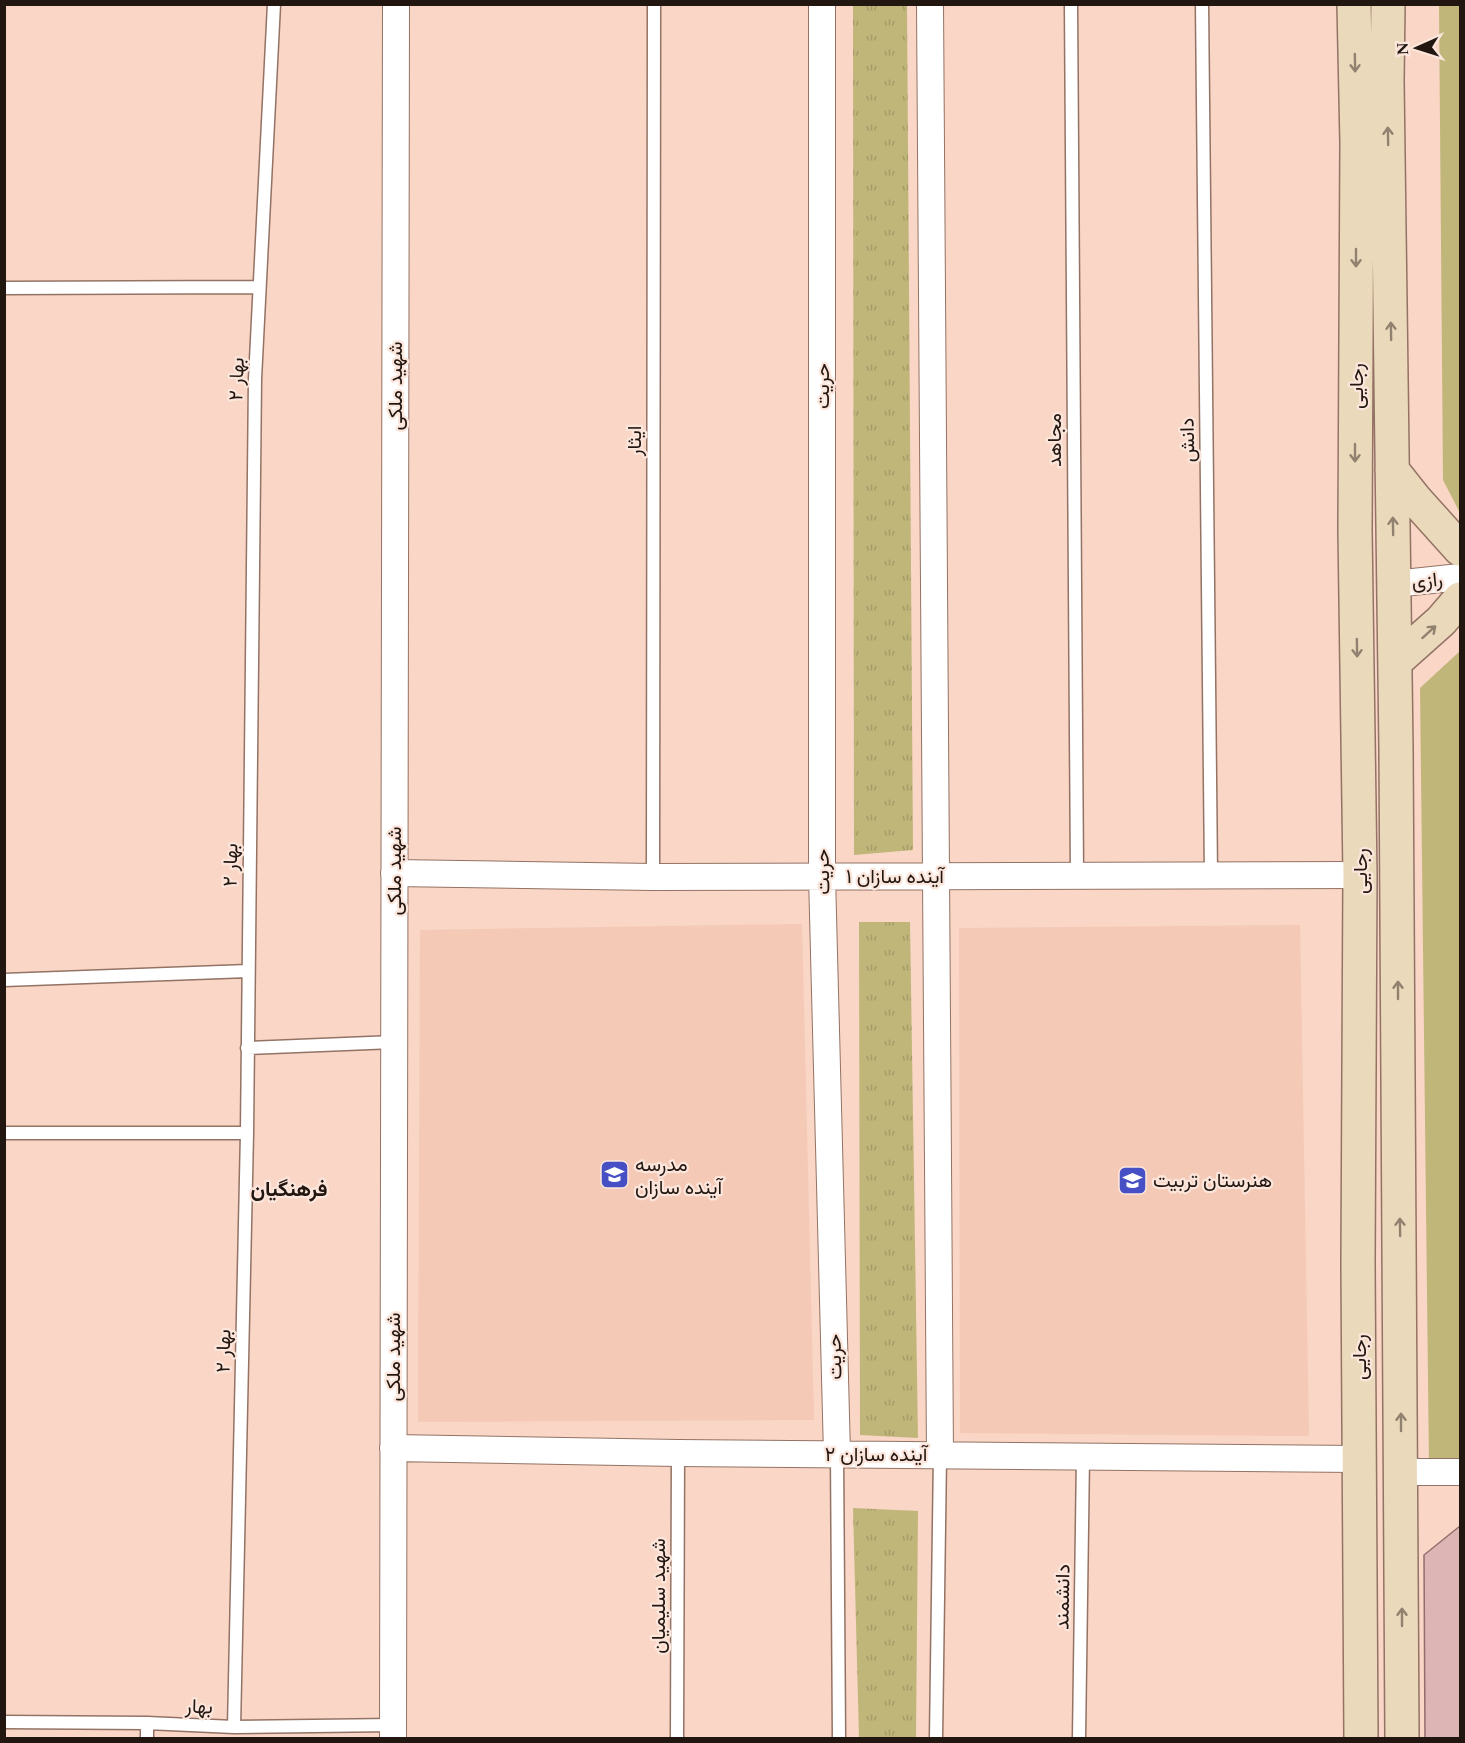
<svg xmlns="http://www.w3.org/2000/svg" width="1465" height="1743" viewBox="0 0 1465 1743" font-family="Spectral,Vazirmatn,serif">
<defs>
<pattern id="grass-tufts" width="24" height="20" patternUnits="userSpaceOnUse" patternTransform="scale(1.5)"><rect width="24" height="20" fill="#c0b67a"/><path d="M3 7l-1-3M5 7V3M7 7l1-3M15 17l-1-3M17 17v-4M19 17l1-3" fill="none" stroke="#a59c68"/></pattern>
</defs>
<rect width="100%" height="100%" fill="#f9d6c5"/>
<path fill="#f4c9b6" d="M 802,924 L 814,1420 L 418,1422 L 420,930 Z
M 1300,925 L 1309,1436 L 960,1433 L 959,928 Z"/>
<path fill="url(#grass-tufts)" d="M 853,5 L 907,5 L 913,850 L 854,855 Z
M 859,922 L 910,922 L 918,1438 L 860,1435 Z
M 853,1508 L 918,1511 L 916,1738 L 859,1738 Z"/>
<path fill="#c0b67a" d="M 1439,5 L 1460,5 L 1460,513 L 1443,480 Z
M 1460,651 L 1460,1465 L 1429,1465 L 1420,688 Z"/>
<path fill="#ddb5b4" stroke="#926e6d" stroke-width="1.5" d="M 1460,1526 L 1460,1738 L 1425,1738 L 1424,1555 Z"/>
<g fill="none" stroke-linecap="round" stroke-linejoin="round">
<defs>
<path id="lane" d="M 1071,4 L 1077,876
M 1202,4 L 1211,875
M 4,288 L 259,287
M 653,877 L 654,4
M 4,980 L 248,971
M 247,1048 L 394,1042
M 4,1133 L 247,1133
M 837,1454 L 839,1738
M 4,1722 L 147,1723 L 234,1727 L 393,1725
M 234,1727 L 247,1133 L 255,379 L 274,4
M 147,1738 L 147,1723
M 677,1738 L 678,1453
M 936,1738 L 940,1455
M 1079,1738 L 1083,1456"/>
<path id="street" d="M 822,4 L 822,876 L 837,1454
M 930,4 L 940,1455
M 1394,584 L 1460,577
M 394,873 L 653,877 L 1360,875
M 393,1448 L 678,1453 L 1359,1459
M 1401,1472 L 1460,1472
M 393,1738 L 396,4"/>
<path id="secondary" d="M 1354,4 L 1357,143 L 1355,530 L 1360,875 L 1358,1263 L 1361,1738
M 1388,4 L 1387,81 L 1396,749 L 1402,1738
M 1392,470 L 1415,499 L 1460,549
M 1395,662 L 1441,621 L 1460,599"/>
</defs>
<use href="#lane" stroke="#937365" stroke-width="15"/>
<use href="#street" stroke="#937365" stroke-width="28"/>
<use href="#secondary" stroke="#937365" stroke-width="36"/>
<use href="#lane" stroke="#fff" stroke-width="12"/>
<use href="#street" stroke="#fff" stroke-width="26"/>
<use href="#secondary" stroke="#ebd9bc" stroke-width="33"/>
</g>
<defs><path id="oneway-shaft" d="M-6 0H5M1.5-3L5.5 0L1.5 3" fill="none" stroke-width="1.6" stroke-linecap="round" stroke-linejoin="round" transform="scale(1.5)"/></defs>
<g stroke="#91816f">
<use href="#oneway-shaft" transform="translate(1355 63) rotate(89)"/>
<use href="#oneway-shaft" transform="translate(1388 136) rotate(-91)"/>
<use href="#oneway-shaft" transform="translate(1356 258) rotate(90)"/>
<use href="#oneway-shaft" transform="translate(1391 331) rotate(-91)"/>
<use href="#oneway-shaft" transform="translate(1355 453) rotate(90)"/>
<use href="#oneway-shaft" transform="translate(1393 526) rotate(-91)"/>
<use href="#oneway-shaft" transform="translate(1429 632) rotate(-42)"/>
<use href="#oneway-shaft" transform="translate(1357 648) rotate(89)"/>
<use href="#oneway-shaft" transform="translate(1398 990) rotate(-90)"/>
<use href="#oneway-shaft" transform="translate(1400 1227) rotate(-91)"/>
<use href="#oneway-shaft" transform="translate(1401 1422) rotate(-90)"/>
<use href="#oneway-shaft" transform="translate(1402 1617) rotate(-90)"/>
</g>
<defs>
<symbol id="school-square" viewBox="-11 -11 22 22"><rect x="-9" y="-9" width="18" height="18" rx="4" fill="#474fc4" stroke="#fce6dc"/><path d="M0-5L7-2L0 1L-7-2ZM-4 1L0 2.5L4 1V4Q0 6-4 4Z" fill="#fff"/></symbol>
</defs>
<g fill-rule="evenodd">
<use href="#school-square" x="598" y="1158" width="33" height="33"/>
<use href="#school-square" x="1116" y="1164" width="33" height="33"/>
</g>
<g text-anchor="middle" stroke-width="4.5" stroke-linejoin="round" paint-order="stroke">
<g font-size="20" fill="#221610" stroke="#fce6dc">
<text transform="translate(236 379) rotate(-88)" y="7">بهار ۲</text>
<text transform="translate(395 386) rotate(-90)" y="7">شهید ملکی</text>
<text transform="translate(822 386) rotate(-90)" y="7">حریت</text>
<text transform="translate(1356 386) rotate(-90)" y="7">رجایی</text>
<text transform="translate(1054 440) rotate(-90)" y="7">مجاهد</text>
<text transform="translate(1187 440) rotate(-91)" y="7">دانش</text>
<text transform="translate(634 441) rotate(-90)" y="7">ایثار</text>
<text transform="translate(1427 580) rotate(-6)" y="7">رازی</text>
<text transform="translate(230 865) rotate(-89)" y="7">بهار ۲</text>
<text transform="translate(394 871) rotate(-90)" y="7">شهید ملکی</text>
<text transform="translate(1360 871) rotate(-90)" y="7">رجایی</text>
<text transform="translate(822 872) rotate(-91)" y="7">حریت</text>
<text x="895" y="883">آینده سازان ۱</text>
<text transform="translate(223 1351) rotate(-89)" y="7">بهار ۲</text>
<text transform="translate(393 1357) rotate(-90)" y="7">شهید ملکی</text>
<text transform="translate(834 1357) rotate(-91)" y="7">حریت</text>
<text transform="translate(1359 1357) rotate(-90)" y="7">رجایی</text>
<text x="876" y="1461">آینده سازان ۲</text>
<text transform="translate(658 1596) rotate(-90)" y="7">شهید سلیمیان</text>
<text transform="translate(1062 1597) rotate(-89)" y="7">دانشمند</text>
<text transform="translate(199 1706) rotate(2)" y="7">بهار</text>
</g>
<g font-size="20" fill="#221610" stroke="#fce6dc" text-anchor="start">
<text x="635" y="1171">مدرسه<tspan x="635" dy="23">آینده سازان</tspan></text>
<text x="1153" y="1187">هنرستان تربیت</text>
</g>
<g font-size="21" font-weight="bold" fill="#221610" stroke="#fce6dc">
<text x="289" y="1196">فرهنگیان</text>
</g>
</g>
<rect width="1465" height="1743" fill="none" stroke="#221610" stroke-width="12"/>
<g transform="translate(1417 48) rotate(267)" stroke="#fce6dc" stroke-width="4.5" paint-order="stroke">
<path d="M0-4.5L10 22L0 15L-10 22Z" fill="#221610"/>
<text y="-9" font-size="16" font-weight="bold" text-anchor="middle" fill="#221610">N</text>
</g>
</svg>
